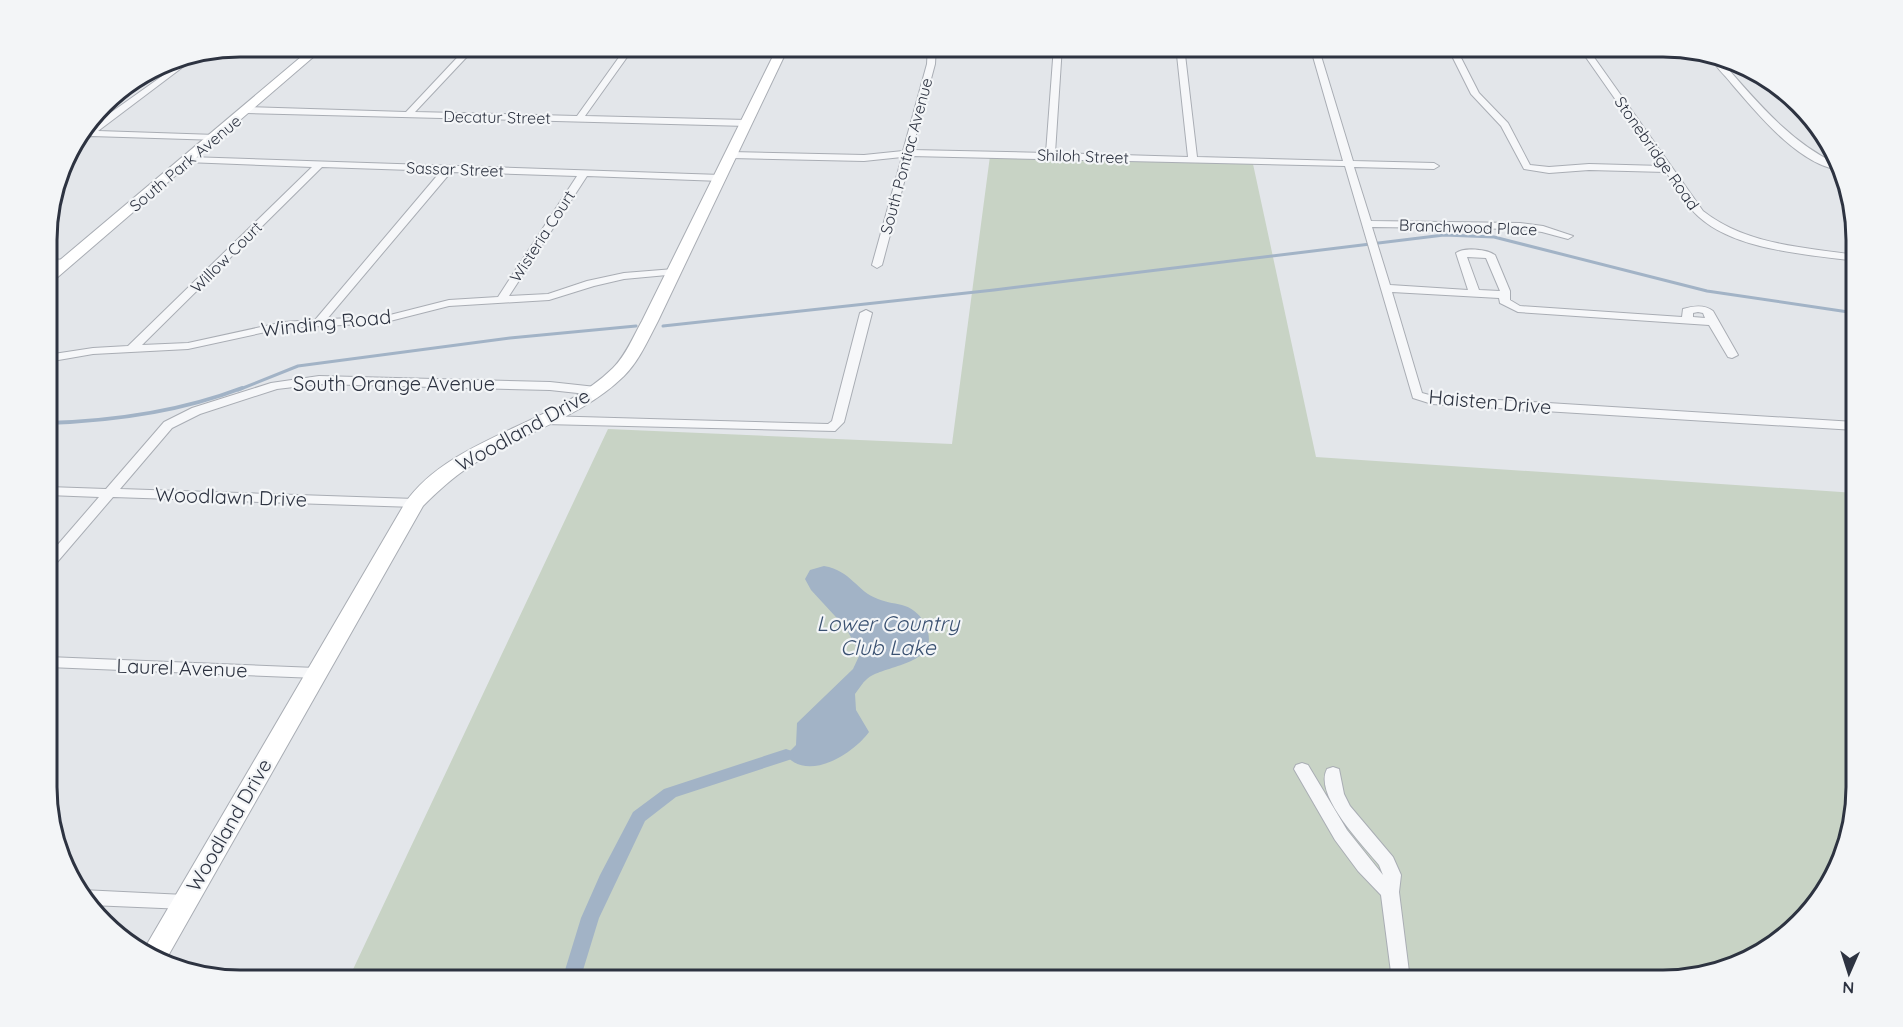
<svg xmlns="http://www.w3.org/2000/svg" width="1903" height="1027" viewBox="0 0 1903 1027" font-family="Quicksand,sans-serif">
<rect width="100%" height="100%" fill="#e3e6ea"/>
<path fill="#c8d3c5" d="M 990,156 L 1253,164 L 1316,457 L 1856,493 L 1856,788 L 1836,873 L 1770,948 L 1676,980 L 348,980 L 608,429 L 952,444 Z"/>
<path fill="#a2b3c6" d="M 824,566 C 852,571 856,591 878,599 C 887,603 897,603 905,606 C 914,609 921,616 925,624 C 945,666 883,664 867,679 C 862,683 859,689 855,694 L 856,710 L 869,732 C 854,753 808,783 786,755 L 796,745 L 797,723 L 853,669 L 860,654 L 846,628 L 811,590 L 805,579 L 810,570 Z"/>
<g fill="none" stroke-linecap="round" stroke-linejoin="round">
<path stroke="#a2b3c6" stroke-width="3" d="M 663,326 L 994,290 L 1444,235 L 1494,237 L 1707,291 L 1855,313
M 238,390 L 298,366 L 510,338 L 636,326"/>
<path stroke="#a2b3c6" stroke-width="4" d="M 47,423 C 114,421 179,412 242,388"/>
<path fill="#a2b3c6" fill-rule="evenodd" d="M 786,749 L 792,751 L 794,755 L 792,759 L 676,797 L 645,821 L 599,918 L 580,980 L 562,980 L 581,918 L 600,875 L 633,812 L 664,789 Z"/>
<defs>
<path id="street" d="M 468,46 L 477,46 L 415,112 L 577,116 L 627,46 L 635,46 L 585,116 L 747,120 L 751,123 L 747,126 L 247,113 L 243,110 L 247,107 L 406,112 Z
M 928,46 L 936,46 L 935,64 L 912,150 L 1046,153 L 1054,46 L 1062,46 L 1055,153 L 1188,157 L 1176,46 L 1184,46 L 1197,157 L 1343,161 L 1310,46 L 1318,46 L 1353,161 L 1434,163 L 1439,166 L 1434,169 L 1354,167 L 1371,221 L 1520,223 L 1543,226 L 1573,236 L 1568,239 L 1542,232 L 1520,229 L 1372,227 L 1390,285 L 1468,290 L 1456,253 C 1464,247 1487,249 1495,255 L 1510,291 L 1510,300 L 1520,306 L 1682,317 L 1683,309 C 1693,306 1704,304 1713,311 L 1738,355 L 1732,358 L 1728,357 L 1709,325 L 1518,312 L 1500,303 L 1499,298 L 1392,292 L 1422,393 L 1433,396 L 1855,422 L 1855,430 L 1432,404 L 1413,398 L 1345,166 L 911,156 L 882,265 L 877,268 L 872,265 L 902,157 L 864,161 L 731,158 L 726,155 L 731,152 L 864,155 L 903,151 L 927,64 ZM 1467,257 L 1486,258 L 1500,291 L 1479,290 ZM 1698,312 L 1703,313 L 1705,318 L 1693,317 L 1693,313 Z
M 1447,46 L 1455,46 L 1479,93 L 1508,123 L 1530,165 L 1549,167 L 1589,164 L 1662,166 L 1578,46 L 1586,46 L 1703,211 C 1746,245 1803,247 1855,255 L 1855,261 C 1807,254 1737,251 1699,217 C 1686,206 1676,186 1666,172 L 1589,170 L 1549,173 L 1524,169 L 1501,126 L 1471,94 Z
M 200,54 L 98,131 L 216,135 L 220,138 L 219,140 L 91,136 L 76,147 L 72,147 L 85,131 L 189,57 Z
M 1712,58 L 1720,60 C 1755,99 1787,140 1835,163 L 1838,170 C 1797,163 1757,113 1731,83 C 1725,75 1714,66 1712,58 Z
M 189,157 L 721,175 L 726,178 L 721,181 L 587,176 L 509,296 L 548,294 L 587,281 L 624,273 L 674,269 L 679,272 L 678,274 L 624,279 L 594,286 L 549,300 L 449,306 L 382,323 L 284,328 L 188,349 L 93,354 L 47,362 L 47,355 L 93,348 L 128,346 L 312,167 L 186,162 L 186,158 ZM 322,167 L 441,171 L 315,320 L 284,322 L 188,343 L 142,345 ZM 451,172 L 577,176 L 498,297 L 449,300 L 382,317 L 327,319 Z
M 47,259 L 67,260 L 72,263 L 67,266 L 47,265 Z
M 866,310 L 872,313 L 844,422 L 835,431 L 544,424 L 538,420 L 544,416 L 828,424 L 832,421 L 860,313 Z
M 319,376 L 550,382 L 596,387 L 602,391 L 596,395 L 550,390 L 319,384 L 277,389 L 200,414 L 172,428 L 120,489 L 415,499 L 422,503 L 415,507 L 113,497 L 53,567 L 48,568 L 48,556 L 99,497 L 48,495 L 48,487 L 106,489 L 164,422 L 192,408 L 271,383 Z
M 48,657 L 316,668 L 321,669 L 324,673 L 321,677 L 316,678 L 48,667 Z
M 1302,763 L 1308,765 L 1347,830 L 1383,875 L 1379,865 C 1364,846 1313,795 1327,769 L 1333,767 L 1339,769 L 1344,794 L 1350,806 L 1393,857 L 1401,875 L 1399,892 L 1410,980 L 1392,980 L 1381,895 L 1358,871 L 1335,840 L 1294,769 L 1296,765 Z
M 82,890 L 185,895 L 191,897 L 194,902 L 191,907 L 185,909 L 90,905 L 78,891 Z"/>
<path id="secondary" d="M 314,46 L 326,46 L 52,282 L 47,284 L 47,271 Z
M 778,46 L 789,46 L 658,321 C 648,340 639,361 624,376 C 580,419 519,433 469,467 C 452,478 437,492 423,506 L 164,963 L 154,960 L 143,951 L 405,503 C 451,437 555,425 613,368 C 626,355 633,337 642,321 Z"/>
</defs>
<use href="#street" stroke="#a9adb4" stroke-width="2"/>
<use href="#secondary" stroke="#a9adb4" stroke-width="2"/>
<use href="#street" fill="#f6f7f9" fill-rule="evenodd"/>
<use href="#secondary" fill="#fff" fill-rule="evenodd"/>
</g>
<g text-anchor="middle" stroke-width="4.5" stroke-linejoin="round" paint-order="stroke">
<g font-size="16" fill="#2d3341" stroke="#f3f5f7">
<text transform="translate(497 117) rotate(1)" y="6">Decatur Street</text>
<text transform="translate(1657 153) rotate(55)" y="6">Stonebridge Road</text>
<text transform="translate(906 156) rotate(-75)" y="6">South Pontiac Avenue</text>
<text transform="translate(1083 156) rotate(2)" y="6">Shiloh Street</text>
<text transform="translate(185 163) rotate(-40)" y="6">South Park Avenue</text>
<text transform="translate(455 169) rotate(2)" y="6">Sassar Street</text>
<text transform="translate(1468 227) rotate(2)" y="6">Branchwood Place</text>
<text transform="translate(542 236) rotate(-57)" y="6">Wisteria Court</text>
<text transform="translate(226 257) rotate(-45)" y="6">Willow Court</text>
</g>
<g font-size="20" fill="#2d3341" stroke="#f3f5f7">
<text transform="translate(326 323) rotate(-6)" y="7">Winding Road</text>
<text x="394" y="391">South Orange Avenue</text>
<text transform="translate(1490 402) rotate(5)" y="7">Haisten Drive</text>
<text transform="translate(523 430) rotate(-29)" y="7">Woodland Drive</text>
<text transform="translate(231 497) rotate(2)" y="7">Woodlawn Drive</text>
<text transform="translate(182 668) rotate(2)" y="7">Laurel Avenue</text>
<text transform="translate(229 825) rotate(-60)" y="7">Woodland Drive</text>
</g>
<g font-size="21" font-style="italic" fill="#3a5171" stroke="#f3f5f7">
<text x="888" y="631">Lower Country<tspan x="888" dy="24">Club Lake</tspan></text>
</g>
</g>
<path d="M0 0H1903V1027H0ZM240 57H1663A183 183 0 0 1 1846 240V787A183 183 0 0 1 1663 970H240A183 183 0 0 1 57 787V240A183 183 0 0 1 240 57Z" fill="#f3f5f7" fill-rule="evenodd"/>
<path fill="none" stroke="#2d3341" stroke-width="3" d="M240 57H1663A183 183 0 0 1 1846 240V787A183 183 0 0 1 1663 970H240A183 183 0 0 1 57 787V240A183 183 0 0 1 240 57Z"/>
<g transform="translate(1849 973) rotate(183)" stroke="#f3f5f7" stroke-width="4.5" paint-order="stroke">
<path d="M0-4.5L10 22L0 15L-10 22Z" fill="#2d3341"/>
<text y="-9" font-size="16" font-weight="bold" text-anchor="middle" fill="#2d3341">N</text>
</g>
</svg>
